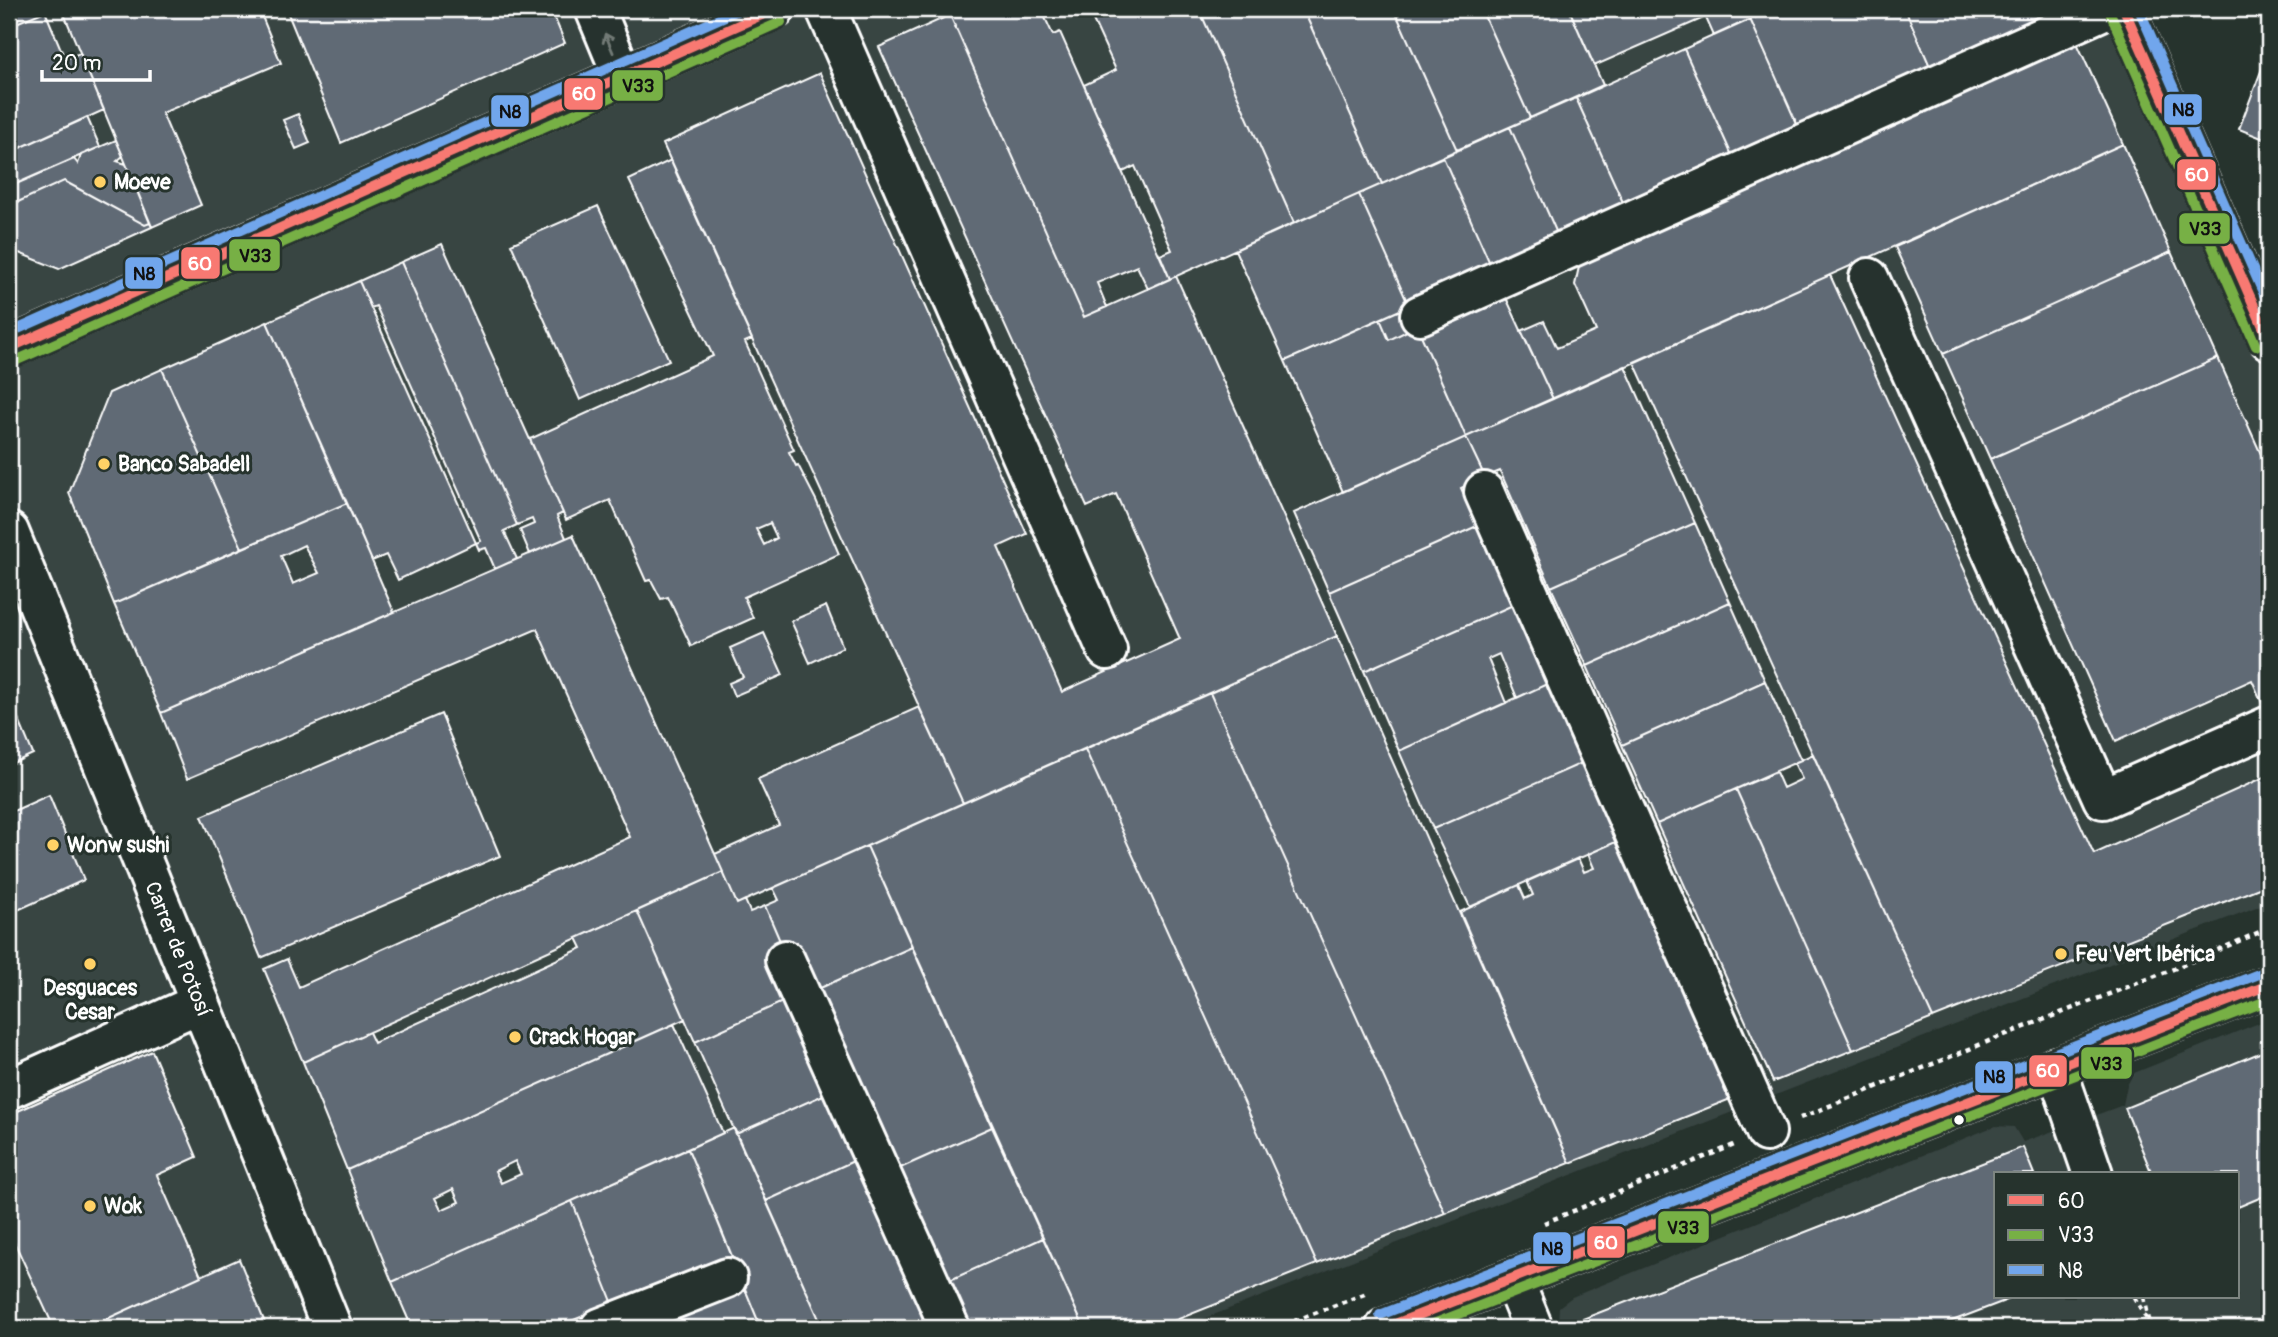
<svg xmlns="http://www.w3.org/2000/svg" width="2278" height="1337" viewBox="0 0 2278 1337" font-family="Pangolin,sans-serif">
<rect width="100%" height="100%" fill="#26332d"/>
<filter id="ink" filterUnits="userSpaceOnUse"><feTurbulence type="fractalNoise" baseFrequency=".0143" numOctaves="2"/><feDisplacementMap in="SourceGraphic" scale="14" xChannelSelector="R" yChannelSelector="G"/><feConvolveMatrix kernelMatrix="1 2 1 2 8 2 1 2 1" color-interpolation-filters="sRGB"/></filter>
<g filter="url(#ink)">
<path fill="#384442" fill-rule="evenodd" d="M 9,9 L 2114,9 L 2269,383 L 2269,902 L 1180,1328 L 9,1328 Z
M 2269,1019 L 2269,1328 L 1560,1328 L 1558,1322 L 1559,1307 L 1572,1297 L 1995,1126 L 2014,1127 L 2023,1142 L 2123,1105 L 2127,1085 L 2134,1073 ZM 1996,1174 L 2238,1174 L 2238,1297 L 1996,1297 Z"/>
<path fill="#616a74" stroke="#fff" stroke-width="2" fill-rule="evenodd" d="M 9,9 L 50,9 L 9,26 Z
M 62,9 L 259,9 L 281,63 L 162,113 L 201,205 L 152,227 Z
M 286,9 L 551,9 L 565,43 L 341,143 Z
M 963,9 L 1041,9 L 1053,35 L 1060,32 L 1170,279 L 1148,289 L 1137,266 L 1097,283 L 1107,307 L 1084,317 L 950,15 Z
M 1088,9 L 1199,9 L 1294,223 L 1170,279 L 1160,255 L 1172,250 L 1135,166 L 1123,172 L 1084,85 L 1116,70 Z
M 1199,9 L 1303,9 L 1382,184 L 1294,223 Z
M 1303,9 L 1394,9 L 1457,150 L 1382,184 Z
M 1394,9 L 1481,9 L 1530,118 L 1457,150 Z
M 1481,9 L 1569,9 L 1603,85 L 1530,118 Z
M 1569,9 L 1702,9 L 1706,17 L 1594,66 Z
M 1702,9 L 1774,9 L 1714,36 Z
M 1774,9 L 1905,9 L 1932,71 L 1800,131 L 1750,19 Z
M 1905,9 L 2062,9 L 1932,71 Z
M 45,11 L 65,59 L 80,53 L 104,110 L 9,153 L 9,26 Z
M 950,15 L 1084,317 L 1176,276 L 1337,636 L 963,803 L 663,144 L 820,73 L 1027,534 L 998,547 L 1062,692 L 1180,639 L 1116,494 L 1087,507 L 879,47 Z
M 1750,19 L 1800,131 L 1734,160 L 1684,49 Z
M 2073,34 L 2123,144 L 1553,399 L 1521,331 L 1544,321 L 1557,348 L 1596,331 L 1575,285 L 1582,253 Z
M 1684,49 L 1734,160 L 1626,209 L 1576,98 Z
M 2269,50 L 2269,141 L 2239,129 Z
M 1576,98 L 1626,209 L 1559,238 L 1510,127 Z
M 298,114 L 310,143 L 296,149 L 283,120 Z
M 87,117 L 100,147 L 9,187 L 9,153 Z
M 1510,127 L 1559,238 L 1492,268 L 1443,157 Z
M 116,140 L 123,156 L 117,161 L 126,164 L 150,223 L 145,225 L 64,181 L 9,206 L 9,187 L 74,159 L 78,164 L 81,155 Z
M 2123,144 L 2171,252 L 1943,354 L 1895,247 Z
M 1443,157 L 1492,268 L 1409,306 L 1359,194 Z
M 671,160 L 752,339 L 745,342 L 794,450 L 789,452 L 796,466 L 798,465 L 816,500 L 839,554 L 744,597 L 753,618 L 691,646 L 668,597 L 661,599 L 651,580 L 646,581 L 610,500 L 566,520 L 530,439 L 713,356 L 629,180 ZM 770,523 L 777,538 L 764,545 L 756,529 Z
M 64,181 L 145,225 L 150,223 L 152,227 L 59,269 L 9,249 L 9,206 Z
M 1359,194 L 1409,306 L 1285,361 L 1235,250 Z
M 598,206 L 669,360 L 580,400 L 511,244 Z
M 442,244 L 563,513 L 557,516 L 566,538 L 530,554 L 520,530 L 534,524 L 532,519 L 517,525 L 401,262 Z
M 2171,252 L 2218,358 L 1990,459 L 1943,354 Z
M 401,262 L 517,525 L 504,531 L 517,559 L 495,569 L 486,548 L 479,550 L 476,543 L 481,541 L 376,306 L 371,308 L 359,281 Z
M 1830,275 L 2094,854 L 2269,775 L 2269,884 L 1933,1018 L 1634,362 Z
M 359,281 L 476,543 L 398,580 L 386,555 L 372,561 L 267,322 Z
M 1502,289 L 1553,399 L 1466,437 L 1417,326 Z
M 1409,306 L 1417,326 L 1389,340 L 1380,319 Z
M 1380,319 L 1389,340 L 1417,326 L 1466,437 L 1343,492 L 1285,361 Z
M 267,322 L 347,503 L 242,548 L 162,369 Z
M 2218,358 L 2269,472 L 2269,703 L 2263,705 L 2252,680 L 2116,741 L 1990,459 Z
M 1625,366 L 1695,523 L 1551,587 L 1500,471 L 1485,477 L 1466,437 Z
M 162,369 L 242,548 L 114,604 L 69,493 L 109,393 Z
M 1466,437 L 1485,477 L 1461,488 L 1477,526 L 1329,592 L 1294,513 Z
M 347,503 L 394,612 L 161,713 L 114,604 ZM 304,545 L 319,573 L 293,584 L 281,556 Z
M 1695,523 L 1730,602 L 1587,666 L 1551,587 Z
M 1477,526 L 1513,605 L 1364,671 L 1329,592 Z
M 573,535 L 723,872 L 303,1062 L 264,969 L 287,959 L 299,987 L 630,837 L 537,629 L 187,779 L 161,713 Z
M 1730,602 L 1765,681 L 1622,745 L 1587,666 Z
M 1513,605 L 1547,684 L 1517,698 L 1499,654 L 1488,659 L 1506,703 L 1399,751 L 1364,671 Z
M 826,606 L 843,647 L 810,663 L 791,621 Z
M 764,633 L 783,675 L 734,696 L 729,683 L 743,677 L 730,648 Z
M 1337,636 L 1570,1163 L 1445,1213 L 1210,693 Z
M 1765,681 L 1801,760 L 1657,824 L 1622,745 Z
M 1547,684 L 1582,763 L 1433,829 L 1399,751 Z
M 1210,693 L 1445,1213 L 1317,1264 L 1085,749 Z
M 13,706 L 33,754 L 9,765 L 9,708 Z
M 919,707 L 963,803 L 737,904 L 715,854 L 779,825 L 758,779 Z
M 441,714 L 500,856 L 261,958 L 202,816 Z
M 1085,749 L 1317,1264 L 1156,1328 L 1084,1328 L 867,846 Z
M 1813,754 L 1933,1018 L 1853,1050 L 1736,789 L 1776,772 L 1783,788 L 1802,779 L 1794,763 Z
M 1582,763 L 1618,841 L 1470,907 L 1433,829 Z
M 1736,789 L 1853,1050 L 1773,1082 L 1657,824 Z
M 49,795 L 84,880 L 9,914 L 9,813 Z
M 1618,841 L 1733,1098 L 1570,1163 L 1460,912 L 1519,885 L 1525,899 L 1533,895 L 1527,881 L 1578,858 L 1584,872 L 1594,868 L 1588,854 Z
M 867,846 L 912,947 L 818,989 L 797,942 L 783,948 L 765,906 L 779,900 L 773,888 Z
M 723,872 L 737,904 L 745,900 L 750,912 L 765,906 L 783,948 L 789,999 L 695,1042 L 637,911 Z
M 637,911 L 685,1019 L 347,1170 L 303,1062 L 369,1032 L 374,1043 L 582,948 L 577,938 Z
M 912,947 L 992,1127 L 898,1169 L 818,989 Z
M 789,999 L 830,1092 L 736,1134 L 695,1042 Z
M 674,1024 L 723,1133 L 392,1282 L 347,1170 ZM 515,1161 L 521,1174 L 501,1183 L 495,1171 ZM 453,1189 L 459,1202 L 441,1210 L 435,1198 Z
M 2269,1049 L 2269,1194 L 2238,1207 L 2238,1174 L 2152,1174 L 2125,1108 Z
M 152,1051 L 197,1157 L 157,1175 L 201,1276 L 87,1328 L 54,1328 L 12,1237 L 9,1239 L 9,1115 Z
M 830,1092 L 860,1158 L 766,1201 L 736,1134 Z
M 992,1127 L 1043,1238 L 948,1281 L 898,1169 Z
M 734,1128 L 823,1328 L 761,1328 L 688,1149 Z
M 2023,1147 L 2034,1174 L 1996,1174 L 1996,1297 L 2015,1297 L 1934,1328 L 1578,1328 L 1575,1322 Z
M 688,1149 L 732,1256 L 613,1304 L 572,1201 Z
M 860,1158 L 935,1328 L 823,1328 L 766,1201 Z
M 572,1201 L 613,1304 L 554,1328 L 412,1328 L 392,1282 Z
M 1043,1238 L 1084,1328 L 969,1328 L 948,1281 Z
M 239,1259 L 267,1328 L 87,1328 L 201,1276 Z
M 743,1284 L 761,1328 L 634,1328 Z"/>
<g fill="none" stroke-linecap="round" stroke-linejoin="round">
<defs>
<g id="minor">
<path d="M 595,9 L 623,77"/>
<path d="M 826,9 L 1107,650"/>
<path d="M 2124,9 L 2269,340"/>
<path d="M 1869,278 L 2103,799 L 2269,726"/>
<path d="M 1420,315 L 2106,9"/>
<path d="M 9,348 L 775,9"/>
<path d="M 1484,492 L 1766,1132"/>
<path id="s1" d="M 9,532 L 332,1328"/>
<path d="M 785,960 L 950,1328"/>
<path d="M 2056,1067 L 2093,1174"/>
<path d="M 9,1089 L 200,1003"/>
<path d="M 1513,1279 L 1533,1328"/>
<path d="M 600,1328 L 727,1278"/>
<path d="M 1385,1328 L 2269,985"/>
</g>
</defs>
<use href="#minor" stroke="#fff" stroke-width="44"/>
<path stroke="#fff" stroke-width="4.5" stroke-dasharray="5 5" stroke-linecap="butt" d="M 1800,1118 L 1994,1039 L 2176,968 L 2269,928
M 1544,1223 L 1734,1145
M 2134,1297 L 2152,1328
M 2144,1297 L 2149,1320
M 1276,1328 L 1367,1293"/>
<use href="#minor" stroke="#26332d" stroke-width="38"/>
<defs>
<path id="bus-1" d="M 2124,9 L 2269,340
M 9,348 L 775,9
M 1385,1328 L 2269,985"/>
<path id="bus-2" d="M 2111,15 L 2256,346
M 15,361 L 781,22
M 1423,1328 L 2269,1000"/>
<path id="bus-3" d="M 2139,9 L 2269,306
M 9,333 L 741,9
M 1380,1315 L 2264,972"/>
</defs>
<use href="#bus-1" stroke="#26332d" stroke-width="16"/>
<use href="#bus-2" stroke="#26332d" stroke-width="16"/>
<use href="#bus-3" stroke="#26332d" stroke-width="16"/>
<use href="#bus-1" stroke="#f87972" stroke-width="10"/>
<use href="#bus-2" stroke="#77b045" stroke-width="10"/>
<use href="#bus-3" stroke="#71a6ec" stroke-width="10"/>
</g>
<defs><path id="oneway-shaft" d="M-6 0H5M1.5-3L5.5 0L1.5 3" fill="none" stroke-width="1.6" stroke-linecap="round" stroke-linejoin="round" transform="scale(1.75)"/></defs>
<use stroke="#727a76" href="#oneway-shaft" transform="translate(609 43) rotate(-113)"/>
</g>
<g fill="#ffd166" stroke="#26332d" stroke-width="2.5">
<circle cx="100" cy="182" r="7"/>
<circle cx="104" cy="464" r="7"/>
<circle cx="53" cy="845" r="7"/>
<circle cx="2061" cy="954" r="7"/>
<circle cx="90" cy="964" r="7"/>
<circle cx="515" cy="1037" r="7"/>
<circle cx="90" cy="1206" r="7"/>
</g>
<circle fill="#fff" stroke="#26332d" stroke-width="2.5" cx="1959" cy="1120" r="6"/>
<g text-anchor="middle" stroke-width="6" stroke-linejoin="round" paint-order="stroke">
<g font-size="21" font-weight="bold" fill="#fff" stroke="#26332d" text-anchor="start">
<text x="114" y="189">Moeve</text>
<text x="118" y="471">Banco Sabadell</text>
<text x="67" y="852">Wonw sushi</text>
<text x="2075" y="961">Feu Vert Ibérica</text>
<text x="90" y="995" text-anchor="middle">Desguaces<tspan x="90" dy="24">Cesar</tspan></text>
<text x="529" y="1044">Crack Hogar</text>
<text x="104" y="1213">Wok</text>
</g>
<g font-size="21" fill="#fff" stroke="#26332d">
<text dy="7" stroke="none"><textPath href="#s1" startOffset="450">Carrer de Potosí</textPath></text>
</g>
</g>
<g stroke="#26332d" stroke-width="2.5">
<rect x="611" y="69" width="53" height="33" rx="7" fill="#77b045"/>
<rect x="563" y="77" width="41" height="34" rx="7" fill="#f87972"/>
<rect x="2163" y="93" width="40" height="33" rx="7" fill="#71a6ec"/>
<rect x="490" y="94" width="40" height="34" rx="7" fill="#71a6ec"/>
<rect x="2176" y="158" width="41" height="33" rx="7" fill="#f87972"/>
<rect x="2178" y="212" width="53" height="33" rx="7" fill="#77b045"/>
<rect x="228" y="238" width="53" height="34" rx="7" fill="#77b045"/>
<rect x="180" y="246" width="41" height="34" rx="7" fill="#f87972"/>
<rect x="124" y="256" width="40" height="34" rx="7" fill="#71a6ec"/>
<rect x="2080" y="1046" width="53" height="34" rx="7" fill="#77b045"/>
<rect x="2028" y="1054" width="40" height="34" rx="7" fill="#f87972"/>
<rect x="1974" y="1060" width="40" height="34" rx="7" fill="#71a6ec"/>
<rect x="1657" y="1210" width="53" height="34" rx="7" fill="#77b045"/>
<rect x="1586" y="1225" width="40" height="34" rx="7" fill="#f87972"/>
<rect x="1532" y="1231" width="40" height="34" rx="7" fill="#71a6ec"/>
</g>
<g font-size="19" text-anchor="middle" font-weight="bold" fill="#fff">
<text x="584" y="100">60</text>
<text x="2197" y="181">60</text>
<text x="200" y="270">60</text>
<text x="2048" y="1077">60</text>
<text x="1606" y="1249">60</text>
</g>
<g font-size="19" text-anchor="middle" font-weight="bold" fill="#111">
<text x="638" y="92">V33</text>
<text x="2183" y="116">N8</text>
<text x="510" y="118">N8</text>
<text x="2205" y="235">V33</text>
<text x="255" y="262">V33</text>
<text x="144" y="280">N8</text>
<text x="2106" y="1070">V33</text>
<text x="1994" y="1083">N8</text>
<text x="1683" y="1234">V33</text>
<text x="1552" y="1255">N8</text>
</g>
<rect width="2278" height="1337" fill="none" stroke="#26332d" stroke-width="35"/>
<rect x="18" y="18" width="2243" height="1302" fill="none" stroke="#fff" stroke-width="2.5" filter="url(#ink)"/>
<rect x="1994" y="1172" width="245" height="126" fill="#26332d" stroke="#7d8581" stroke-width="2"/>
<rect x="2008" y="1195" width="35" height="10" fill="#f87972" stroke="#7d8581" stroke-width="2"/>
<text x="2058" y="1208" font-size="21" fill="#ffffff">60</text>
<rect x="2008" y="1230" width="35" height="10" fill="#77b045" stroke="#7d8581" stroke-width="2"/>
<text x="2058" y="1242" font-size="21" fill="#ffffff">V33</text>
<rect x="2008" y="1265" width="35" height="10" fill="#71a6ec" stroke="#7d8581" stroke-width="2"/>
<text x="2058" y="1278" font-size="21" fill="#ffffff">N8</text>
<path d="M42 70v10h108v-10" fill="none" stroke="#ffffff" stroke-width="3.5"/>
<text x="52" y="70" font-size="21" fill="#ffffff" stroke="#26332d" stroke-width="5" paint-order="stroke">20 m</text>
</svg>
